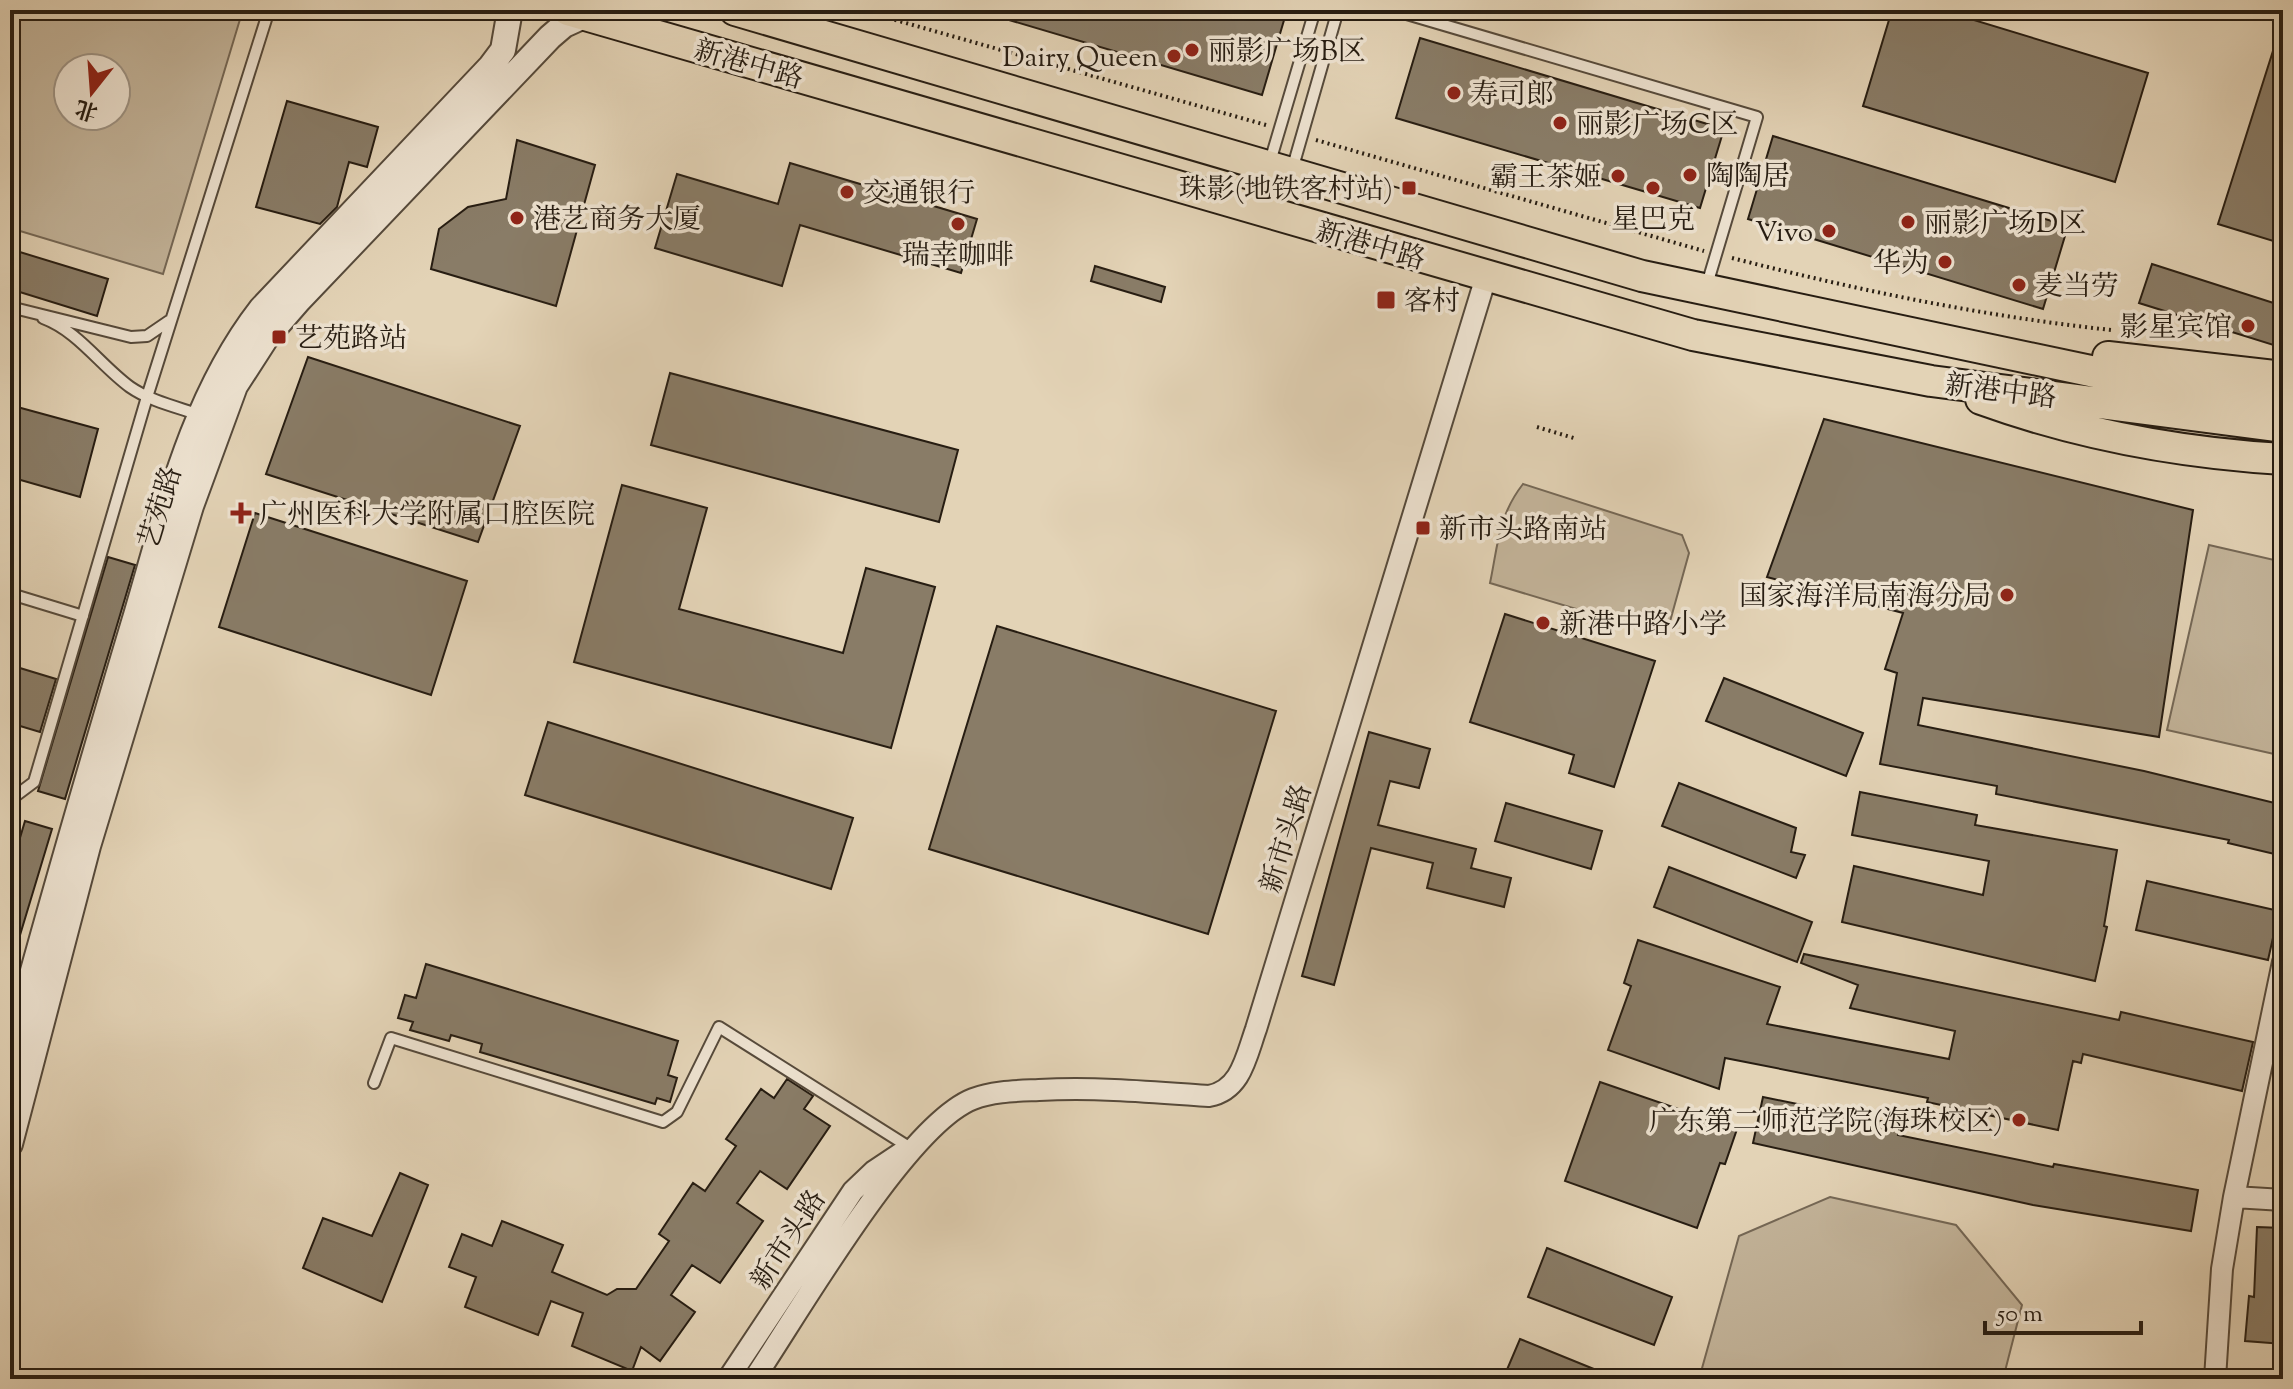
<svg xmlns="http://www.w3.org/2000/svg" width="2293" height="1389" viewBox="0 0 2293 1389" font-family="'Sorts Mill Goudy','Noto Serif SC',serif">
<rect width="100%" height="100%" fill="#e3d3b6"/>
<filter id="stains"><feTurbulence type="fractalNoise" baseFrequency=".0025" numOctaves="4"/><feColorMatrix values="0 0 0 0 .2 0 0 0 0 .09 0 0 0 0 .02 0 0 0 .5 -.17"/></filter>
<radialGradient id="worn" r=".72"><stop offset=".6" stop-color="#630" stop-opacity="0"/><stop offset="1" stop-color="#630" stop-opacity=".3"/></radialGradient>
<path fill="#c3b49a" stroke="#756856" stroke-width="2" fill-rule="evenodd" d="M 10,10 L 222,10 L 241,16 L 163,274 L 10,228 ZM 68,68 L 116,68 L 116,116 L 68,116 Z
M 1523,484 L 1682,535 L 1689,553 L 1666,636 L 1490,583 C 1498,545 1498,516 1523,484 Z
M 2209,545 L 2283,562 L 2283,756 L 2167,730 Z
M 1830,1197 L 1956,1225 L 2022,1305 L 2003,1379 L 1699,1379 L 1739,1236 Z"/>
<path fill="#897c67" stroke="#271d12" stroke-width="2" d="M 990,10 L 1287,10 L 1262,95 L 989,14 Z
M 1892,10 L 1941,10 L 2148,73 L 2115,182 L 1863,106 Z
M 2279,32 L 2283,32 L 2283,244 L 2218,224 Z
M 1420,38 L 1724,129 L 1700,208 L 1396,118 Z
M 287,101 L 378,127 L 367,167 L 349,162 L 337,207 L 320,224 L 256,207 Z
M 1773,136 L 2068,226 L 2043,309 L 1748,219 Z
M 517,140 L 595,165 L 556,306 L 431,269 L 439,229 L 468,207 L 506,199 Z
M 790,163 L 977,219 L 961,273 L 800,225 L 782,286 L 655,248 L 677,174 L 778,204 Z
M 10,249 L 108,279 L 97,316 L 10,289 Z
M 2152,264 L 2283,306 L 2283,348 L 2139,303 Z
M 1095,266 L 1165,287 L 1161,302 L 1091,281 Z
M 308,357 L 520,426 L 478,542 L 266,474 Z
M 670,373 L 958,450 L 939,522 L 651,445 Z
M 10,405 L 98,429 L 80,497 L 10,477 Z
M 1824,419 L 2193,510 L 2159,737 L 1923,698 L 1918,725 L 2144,771 L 2283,805 L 2283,856 L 2228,843 L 2229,840 L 1996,794 L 1997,786 L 1880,764 L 1897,673 L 1885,669 L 1903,613 L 1767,577 Z
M 622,485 L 707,508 L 679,609 L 843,653 L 866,568 L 935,587 L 891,748 L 574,662 Z
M 255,513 L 467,581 L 431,695 L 219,627 Z
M 108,557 L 135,565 L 65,799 L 38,791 Z
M 1505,614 L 1655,661 L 1614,787 L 1569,773 L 1574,755 L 1470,722 Z
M 997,626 L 1276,711 L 1208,934 L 929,849 Z
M 10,665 L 56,679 L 40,732 L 10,723 Z
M 1724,678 L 1863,733 L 1846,776 L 1706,721 Z
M 548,722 L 853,818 L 831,889 L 525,795 Z
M 1369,732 L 1430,749 L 1419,788 L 1390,781 L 1378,825 L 1476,849 L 1471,868 L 1511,878 L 1504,907 L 1427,888 L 1433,863 L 1371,848 L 1334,985 L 1302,976 Z
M 1679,783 L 1796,828 L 1791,852 L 1805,855 L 1796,878 L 1662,826 Z
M 1860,792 L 1977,815 L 1975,825 L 2117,850 L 2104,926 L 2107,927 L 2095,981 L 1842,922 L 1854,866 L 1983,895 L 1989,861 L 1852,835 Z
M 1506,803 L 1602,831 L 1591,869 L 1495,841 Z
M 25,821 L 52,829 L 14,955 L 10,955 L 10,845 L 17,848 Z
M 1669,867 L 1812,922 L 1797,962 L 1654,907 Z
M 2147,881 L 2279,911 L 2268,960 L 2136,930 Z
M 1638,940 L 1780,987 L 1767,1024 L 1949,1059 L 1955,1031 L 1850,1008 L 1858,985 L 1801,963 L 1804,954 L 2119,1020 L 2121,1012 L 2253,1042 L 2242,1091 L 2083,1054 L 2081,1063 L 2073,1061 L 2058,1130 L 1927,1102 L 1928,1098 L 1725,1058 L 1719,1089 L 1608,1050 L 1631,986 L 1624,983 Z
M 426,964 L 678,1041 L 668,1075 L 677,1078 L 670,1102 L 657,1098 L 655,1104 L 480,1052 L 482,1044 L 451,1035 L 449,1041 L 410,1030 L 413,1022 L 398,1018 L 405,995 L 416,998 Z
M 787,1079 L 813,1096 L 804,1109 L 830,1126 L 787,1189 L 760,1171 L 737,1203 L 763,1221 L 720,1283 L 692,1265 L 671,1295 L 695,1312 L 660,1361 L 641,1347 L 632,1371 L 572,1346 L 583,1313 L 551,1301 L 538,1335 L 465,1307 L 476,1277 L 449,1267 L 462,1234 L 492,1246 L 502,1221 L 563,1245 L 552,1272 L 607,1295 L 617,1289 L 636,1289 L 669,1241 L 659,1234 L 693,1183 L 705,1191 L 736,1146 L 726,1139 L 761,1089 L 774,1098 Z
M 1600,1082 L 1737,1129 L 1725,1164 L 1720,1163 L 1697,1228 L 1565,1181 Z
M 1763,1097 L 1900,1125 L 1898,1135 L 2053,1167 L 2054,1164 L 2198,1190 L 2191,1231 L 2033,1205 L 1753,1143 Z
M 400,1173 L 428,1185 L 382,1302 L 303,1268 L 323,1218 L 372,1236 Z
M 2257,1227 L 2283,1228 L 2283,1344 L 2245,1341 L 2249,1296 L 2254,1297 Z
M 1547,1248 L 1672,1297 L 1654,1345 L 1528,1297 Z
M 1520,1339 L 1616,1378 L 1616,1379 L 1503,1379 Z"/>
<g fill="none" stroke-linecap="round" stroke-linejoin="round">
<defs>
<path id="service" d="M 1393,10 L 1757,117 L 1706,288
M 1269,165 L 1315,10
M 1292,170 L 1338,10
M 10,307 L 131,337 L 147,336 L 169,321
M 43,318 C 78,331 100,365 130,387 C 150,401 177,407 200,415
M 10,598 L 11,594 L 83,616
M 10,800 L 34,782 L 147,397 L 269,10
M 374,1083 L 391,1038 L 663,1122 L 677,1112 L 719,1027 L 912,1149"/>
<path id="minor" d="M 2234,1197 L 2283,1200
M 728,1379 L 853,1191 L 874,1171 L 901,1153
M 754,1379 C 798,1314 906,1125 973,1099 C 993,1091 1018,1091 1039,1090 C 1097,1087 1152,1092 1209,1096 C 1241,1090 1246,1057 1256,1029 L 1486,277
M 2215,1379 L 2222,1269 L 2234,1197 L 2283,962"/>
<path id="tertiary" d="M 10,1055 C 49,910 91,766 134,622 C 166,515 191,399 261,309 L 491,66 L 503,50 L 510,10
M 10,1144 L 88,846 L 191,506 L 235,386 L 266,338 L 299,300 L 550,37 L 564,25 L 586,15"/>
<path id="primary" d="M 568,10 L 1693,335 L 1931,381 L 2283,427
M 735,10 L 1642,276 L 2114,376 L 2283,402
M 2108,357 L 2283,377
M 1981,399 C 2078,434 2180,453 2283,459"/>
</defs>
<use href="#service" stroke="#564a3b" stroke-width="14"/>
<use href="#minor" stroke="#564a3b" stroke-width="24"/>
<use href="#tertiary" stroke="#564a3b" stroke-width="28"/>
<use href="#primary" stroke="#271d12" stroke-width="34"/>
<path stroke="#271d12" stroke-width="4" stroke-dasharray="2 4" stroke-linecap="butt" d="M 860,10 L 1266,125
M 1316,140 L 1704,251
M 1732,258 C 1857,290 1982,316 2111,330
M 1537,427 L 1577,439"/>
<use href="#service" stroke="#ede2d0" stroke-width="10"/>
<use href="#minor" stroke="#ede2d0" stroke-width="20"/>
<use href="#tertiary" stroke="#ede2d0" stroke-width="24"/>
<use href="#primary" stroke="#e3d3b6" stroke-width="30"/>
</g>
<g fill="#8f2418" stroke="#ede2d0" stroke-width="3">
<circle cx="1192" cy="50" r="8"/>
<circle cx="1174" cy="56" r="8"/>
<circle cx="1454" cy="93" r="8"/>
<circle cx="1560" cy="123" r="8"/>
<circle cx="1690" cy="175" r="8"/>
<circle cx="1618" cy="176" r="8"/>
<rect x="1401" y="180" width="16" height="16" rx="4"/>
<circle cx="1653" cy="188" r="8"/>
<circle cx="847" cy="192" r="8"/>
<circle cx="517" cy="218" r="8"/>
<circle cx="1908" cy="222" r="8"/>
<circle cx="958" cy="224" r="8"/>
<circle cx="1829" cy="231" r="8"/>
<circle cx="1945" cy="262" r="8"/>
<circle cx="2019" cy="285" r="8"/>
<rect x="1376" y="290" width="20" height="20" rx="4"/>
<circle cx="2248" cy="326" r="8"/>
<rect x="271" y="329" width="16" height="16" rx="4"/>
<path d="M237 501h8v8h8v8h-8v8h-8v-8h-8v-8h8z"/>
<rect x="1415" y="520" width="16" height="16" rx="4"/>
<circle cx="2007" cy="595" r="8"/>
<circle cx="1543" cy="623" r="8"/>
<circle cx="2019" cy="1120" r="8"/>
</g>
<g text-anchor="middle" stroke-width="7" stroke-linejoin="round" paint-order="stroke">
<g font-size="28" fill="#271d12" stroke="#ede2d0" text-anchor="start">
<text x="1208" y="60">丽影广场B区</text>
<text x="1158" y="66" text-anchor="end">Dairy Queen</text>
<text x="1470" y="103">寿司郎</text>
<text x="1576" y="133">丽影广场C区</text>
<text x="1706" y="185">陶陶居</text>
<text x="1602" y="186" text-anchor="end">霸王茶姬</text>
<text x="1393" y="198" text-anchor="end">珠影(地铁客村站)</text>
<text x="863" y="202">交通银行</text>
<text x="533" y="228">港艺商务大厦</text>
<text x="1653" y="228" text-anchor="middle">星巴克</text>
<text x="1924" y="232">丽影广场D区</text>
<text x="1813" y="241" text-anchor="end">Vivo</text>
<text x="958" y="264" text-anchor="middle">瑞幸咖啡</text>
<text x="1929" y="272" text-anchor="end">华为</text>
<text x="2035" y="295">麦当劳</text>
<text x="1404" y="310">客村</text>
<text x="2232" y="336" text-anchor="end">影星宾馆</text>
<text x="295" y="347">艺苑路站</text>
<text x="259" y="523">广州医科大学附属口腔医院</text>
<text x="1439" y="538">新市头路南站</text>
<text x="1991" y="605" text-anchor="end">国家海洋局南海分局</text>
<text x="1559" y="633">新港中路小学</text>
<text x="2003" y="1130" text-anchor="end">广东第二师范学院(海珠校区)</text>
</g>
<g font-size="28" fill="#271d12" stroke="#ede2d0">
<text transform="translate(749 63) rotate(16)" y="10">新港中路</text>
<text transform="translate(1371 244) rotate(16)" y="10">新港中路</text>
<text transform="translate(2001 390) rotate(7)" y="10">新港中路</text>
<text transform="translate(159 507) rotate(-73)" y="10">艺苑路</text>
<text transform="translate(1285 838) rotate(-73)" y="10">新市头路</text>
<text transform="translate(787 1239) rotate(-57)" y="10">新市头路</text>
</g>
</g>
<rect width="2293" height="1389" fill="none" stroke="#e3d3b6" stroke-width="40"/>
<rect x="12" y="12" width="2269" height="1365" fill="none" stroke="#271d12" stroke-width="4"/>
<rect x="20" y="20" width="2253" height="1349" fill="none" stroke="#271d12" stroke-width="2"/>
<g transform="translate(92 92) rotate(197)"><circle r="38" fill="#ede2d0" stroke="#9e9384" stroke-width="2"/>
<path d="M0-6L14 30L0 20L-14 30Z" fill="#8f2418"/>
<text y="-12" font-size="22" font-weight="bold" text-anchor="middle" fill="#271d12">北</text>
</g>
<path d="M1985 1321v12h156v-12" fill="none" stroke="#271d12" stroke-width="4"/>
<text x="1997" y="1321" font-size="24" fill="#271d12" stroke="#ede2d0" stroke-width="6" paint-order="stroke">50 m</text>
<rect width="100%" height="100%" filter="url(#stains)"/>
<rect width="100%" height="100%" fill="url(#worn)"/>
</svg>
